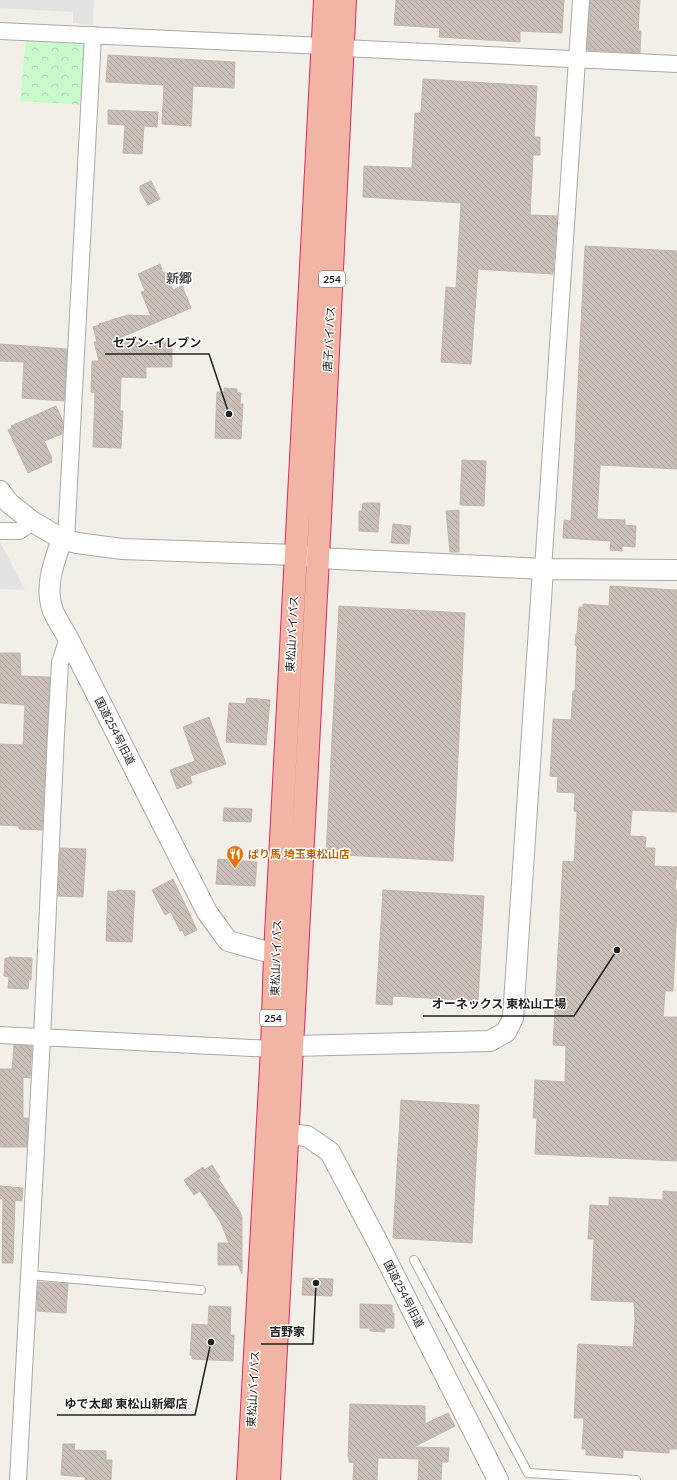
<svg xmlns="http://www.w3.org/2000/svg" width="677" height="1480" viewBox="0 0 677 1480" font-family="Lato,'Noto Sans JP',sans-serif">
<defs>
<pattern id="park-crowns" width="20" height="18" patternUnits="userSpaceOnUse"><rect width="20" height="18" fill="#c8facc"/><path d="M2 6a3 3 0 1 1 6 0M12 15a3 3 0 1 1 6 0" fill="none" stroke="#acd6af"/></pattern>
<pattern id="building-back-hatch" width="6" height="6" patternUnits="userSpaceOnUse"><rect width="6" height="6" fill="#c7bfb8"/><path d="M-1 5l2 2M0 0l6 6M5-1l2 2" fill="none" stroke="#aba49e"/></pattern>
</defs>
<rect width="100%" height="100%" fill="#f2efe9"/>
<path fill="url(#park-crowns)" d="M 26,37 L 80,41 L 86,48 L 83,105 L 20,101 Z"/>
<path fill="#e2e2e2" d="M 0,0 L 94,0 L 93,25 L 73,23 L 73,12 L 0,8 Z
M 0,542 L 25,590 L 0,589 Z"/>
<path fill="url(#building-back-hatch)" stroke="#c4b6ab" d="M 396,0 L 564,0 L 562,33 L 520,31 L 520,42 L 439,37 L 440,28 L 394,25 Z
M 590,0 L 640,0 L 638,31 L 641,31 L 640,53 L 587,50 Z
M 108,55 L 235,62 L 234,88 L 193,86 L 191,126 L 162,124 L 164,85 L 106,82 Z
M 423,79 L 537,86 L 534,137 L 540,137 L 540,155 L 533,155 L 530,215 L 557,216 L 553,274 L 478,269 L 471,364 L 441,362 L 446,287 L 456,288 L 461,203 L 363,197 L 364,166 L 412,168 L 415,113 L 421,113 Z
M 108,110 L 158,112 L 157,127 L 144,126 L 142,154 L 123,153 L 125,125 L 108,124 Z
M 151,181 L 160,199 L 148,205 L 140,191 L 140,186 Z
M 585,246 L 677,251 L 677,469 L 600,465 L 597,519 L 625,520 L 625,525 L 636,526 L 635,547 L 622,546 L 622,551 L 610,550 L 611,541 L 563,538 L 564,520 L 571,521 Z
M 160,264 L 163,273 L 165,272 L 173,290 L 182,286 L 191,308 L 110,342 L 172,343 L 172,367 L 146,367 L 146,378 L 121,377 L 120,411 L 123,411 L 121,448 L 93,447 L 95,393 L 91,392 L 92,361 L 99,361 L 94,342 L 97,342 L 93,327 L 100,325 L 99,324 L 128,315 L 151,316 L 141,292 L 145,291 L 138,274 Z
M 0,344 L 67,349 L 64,401 L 22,398 L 24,362 L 0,361 Z
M 224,388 L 237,389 L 237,392 L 241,393 L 240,404 L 243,404 L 241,439 L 215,438 L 217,392 L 224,392 Z
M 56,406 L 63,422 L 62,434 L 44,441 L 52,458 L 51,459 L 52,462 L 28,473 L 8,430 L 12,428 L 11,426 Z
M 462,460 L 486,461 L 484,506 L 460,505 Z
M 363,503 L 380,503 L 378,532 L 359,531 L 359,511 L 362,511 Z
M 459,510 L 459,552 L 450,552 L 446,511 Z
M 393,524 L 411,526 L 409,544 L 391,543 Z
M 610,586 L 677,590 L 677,812 L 632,810 L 630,836 L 646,837 L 645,848 L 655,848 L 654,866 L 677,867 L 675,891 L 677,891 L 677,909 L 673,991 L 665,991 L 663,1017 L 677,1017 L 677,1161 L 535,1154 L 537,1118 L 533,1118 L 535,1080 L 565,1082 L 566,1046 L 553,1045 L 563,861 L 574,862 L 577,812 L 574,811 L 575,793 L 557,792 L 558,777 L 550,776 L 553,719 L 571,720 L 573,691 L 575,691 L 577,646 L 575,645 L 576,634 L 577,634 L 579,607 L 583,607 L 583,604 L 609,606 Z
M 339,606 L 465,613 L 453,861 L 326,854 Z
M 0,653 L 20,653 L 21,676 L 50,677 L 42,830 L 19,829 L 19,826 L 0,825 L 0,744 L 23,745 L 25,705 L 0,703 Z
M 247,698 L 270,700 L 266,745 L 226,742 L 229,703 L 246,704 Z
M 209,717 L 226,764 L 190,776 L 192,783 L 177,789 L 170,770 L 195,761 L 183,727 Z
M 224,808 L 252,809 L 251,822 L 223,821 Z
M 60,848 L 86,849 L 83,897 L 58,896 Z
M 218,859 L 257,862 L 255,886 L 216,884 Z
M 173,879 L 197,930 L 185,936 L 182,930 L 180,931 L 171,912 L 165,915 L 152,890 Z
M 117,890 L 135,891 L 132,942 L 106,941 L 108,891 L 116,892 Z
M 383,890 L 484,896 L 478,1001 L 393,996 L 392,1005 L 376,1004 Z
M 9,957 L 32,958 L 31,980 L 29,979 L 28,989 L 8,988 L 9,977 L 4,976 L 5,958 L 9,958 Z
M 14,1045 L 32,1046 L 30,1078 L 23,1077 L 23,1118 L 28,1118 L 27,1147 L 0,1147 L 0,1069 L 12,1069 Z
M 401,1100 L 479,1105 L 472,1243 L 393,1238 Z
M 212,1165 L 220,1177 L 218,1178 L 239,1210 L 242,1217 L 242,1274 L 238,1265 L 218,1265 L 218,1243 L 229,1243 L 220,1221 L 200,1191 L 194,1195 L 184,1180 L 203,1167 L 204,1170 Z
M 0,1186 L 23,1188 L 22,1201 L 15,1200 L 13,1263 L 2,1263 L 3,1199 L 0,1199 Z
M 663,1191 L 677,1192 L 677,1449 L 669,1449 L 669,1453 L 623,1450 L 623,1458 L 586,1455 L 586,1449 L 582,1449 L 584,1418 L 574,1418 L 578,1344 L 633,1347 L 635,1320 L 634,1302 L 591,1300 L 594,1239 L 588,1239 L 590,1205 L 609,1206 L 609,1197 L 663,1200 Z
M 303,1278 L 333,1279 L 332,1296 L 302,1295 Z
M 38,1282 L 68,1284 L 66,1313 L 37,1311 Z
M 360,1304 L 392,1305 L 392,1313 L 394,1313 L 394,1328 L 385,1328 L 385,1332 L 370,1331 L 370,1328 L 360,1328 Z
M 209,1306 L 231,1307 L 230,1335 L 234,1335 L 233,1361 L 192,1359 L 192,1355 L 190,1355 L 192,1324 L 208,1325 Z
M 350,1404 L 425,1406 L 425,1424 L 448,1413 L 455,1426 L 414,1447 L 449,1448 L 448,1462 L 442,1462 L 441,1480 L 418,1480 L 419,1459 L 378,1458 L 377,1480 L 353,1480 L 354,1463 L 349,1462 L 349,1457 L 348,1457 Z
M 63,1444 L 75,1444 L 74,1450 L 106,1451 L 106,1460 L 112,1460 L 111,1480 L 85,1480 L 85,1477 L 61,1475 Z"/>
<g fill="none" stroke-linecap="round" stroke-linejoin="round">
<defs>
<path id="service" d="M 414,1260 L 528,1473 L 636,1480
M 29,1275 L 201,1290"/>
<path id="minor" d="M 0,31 L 323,46
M 343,48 L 677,64
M 0,531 L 19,531 L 33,522
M 66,540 L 93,35
M 543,569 L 581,0
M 0,1035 L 272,1049
M 18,1480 L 42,1038 L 56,734 L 60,663 L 68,638"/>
<path id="tertiary" d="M 0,491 L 9,503 L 33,522 L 62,539 L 77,543 L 122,549 L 296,555 L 318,558 L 543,569 L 677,570
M 62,539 C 54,562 44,587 53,611 C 57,620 63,629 68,638 L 207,912 L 228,941 L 275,954
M 293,1046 L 490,1041 L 506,1032 L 513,1018 L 543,569
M 287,1134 L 307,1136 L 330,1152 L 377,1241 L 498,1480"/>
<path id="trunk" d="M 248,1480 L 272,1049 L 275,954 L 325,0
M 269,1480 L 318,558 L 345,0"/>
</defs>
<use href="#service" stroke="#a9a9a9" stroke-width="10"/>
<use href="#minor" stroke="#a9a9a9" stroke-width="18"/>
<use href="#tertiary" stroke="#a9a9a9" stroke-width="22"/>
<use href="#trunk" stroke="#dc2a67" stroke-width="24"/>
<use href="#service" stroke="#fff" stroke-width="8"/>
<use href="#minor" stroke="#fff" stroke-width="16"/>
<use href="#tertiary" stroke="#fff" stroke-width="20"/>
<use href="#trunk" stroke="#f2b4a3" stroke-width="22"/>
</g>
<defs>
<symbol id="restaurant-pin" viewBox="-11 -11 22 30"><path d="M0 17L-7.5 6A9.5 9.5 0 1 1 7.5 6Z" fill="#e8710a" stroke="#fff"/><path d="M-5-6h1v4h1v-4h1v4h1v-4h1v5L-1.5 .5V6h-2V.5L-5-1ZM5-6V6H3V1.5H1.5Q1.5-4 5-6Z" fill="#fff"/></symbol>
</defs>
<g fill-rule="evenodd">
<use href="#restaurant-pin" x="225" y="844" width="20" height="27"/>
</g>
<g text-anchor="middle" stroke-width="3" stroke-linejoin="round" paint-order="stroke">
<g fill="#fff" stroke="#646464" stroke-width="1">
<rect x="319" y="271" width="26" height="16" rx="3"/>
<rect x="260" y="1010" width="26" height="16" rx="3"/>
</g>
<g font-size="10" font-weight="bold" fill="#222">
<text x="332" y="283">254</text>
<text x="273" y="1022">254</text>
</g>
<g font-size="11" fill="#222" stroke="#fff">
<text transform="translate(329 339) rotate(-87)" y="4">唐子バイパス</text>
<text transform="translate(292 634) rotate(-87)" y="4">東松山バイパス</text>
<text transform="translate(115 731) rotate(63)" y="4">国道254号旧道</text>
<text transform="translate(276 958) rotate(-88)" y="4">東松山バイパス</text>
<text transform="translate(404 1294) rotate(63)" y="4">国道254号旧道</text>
<text transform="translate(253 1389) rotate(-87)" y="4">東松山バイパス</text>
</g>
<g font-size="11" font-weight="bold" fill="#c56008" stroke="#fff" text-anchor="start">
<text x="248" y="858">ばり馬 埼玉東松山店</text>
</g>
<g font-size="13" font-weight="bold" fill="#555" stroke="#fff">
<text x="179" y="283">新郷</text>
</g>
</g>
<path fill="none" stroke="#222" stroke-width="1.5" d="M229 414L209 354H105M617 950L574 1016H423M316 1283L313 1344H261M211 1342L195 1415H57"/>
<g fill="#222" stroke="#fff" stroke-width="1.5">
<circle cx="229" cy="414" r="4"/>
<circle cx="617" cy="950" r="4"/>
<circle cx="316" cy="1283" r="4"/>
<circle cx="211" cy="1342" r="4"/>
</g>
<g font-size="12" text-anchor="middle" font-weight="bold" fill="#222" stroke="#fff" stroke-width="3" stroke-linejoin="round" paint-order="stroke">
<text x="157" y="347">セブン-イレブン</text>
<text x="499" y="1008">オーネックス 東松山工場</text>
<text x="287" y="1336">吉野家</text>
<text x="126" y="1408">ゆで太郎 東松山新郷店</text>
</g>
</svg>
